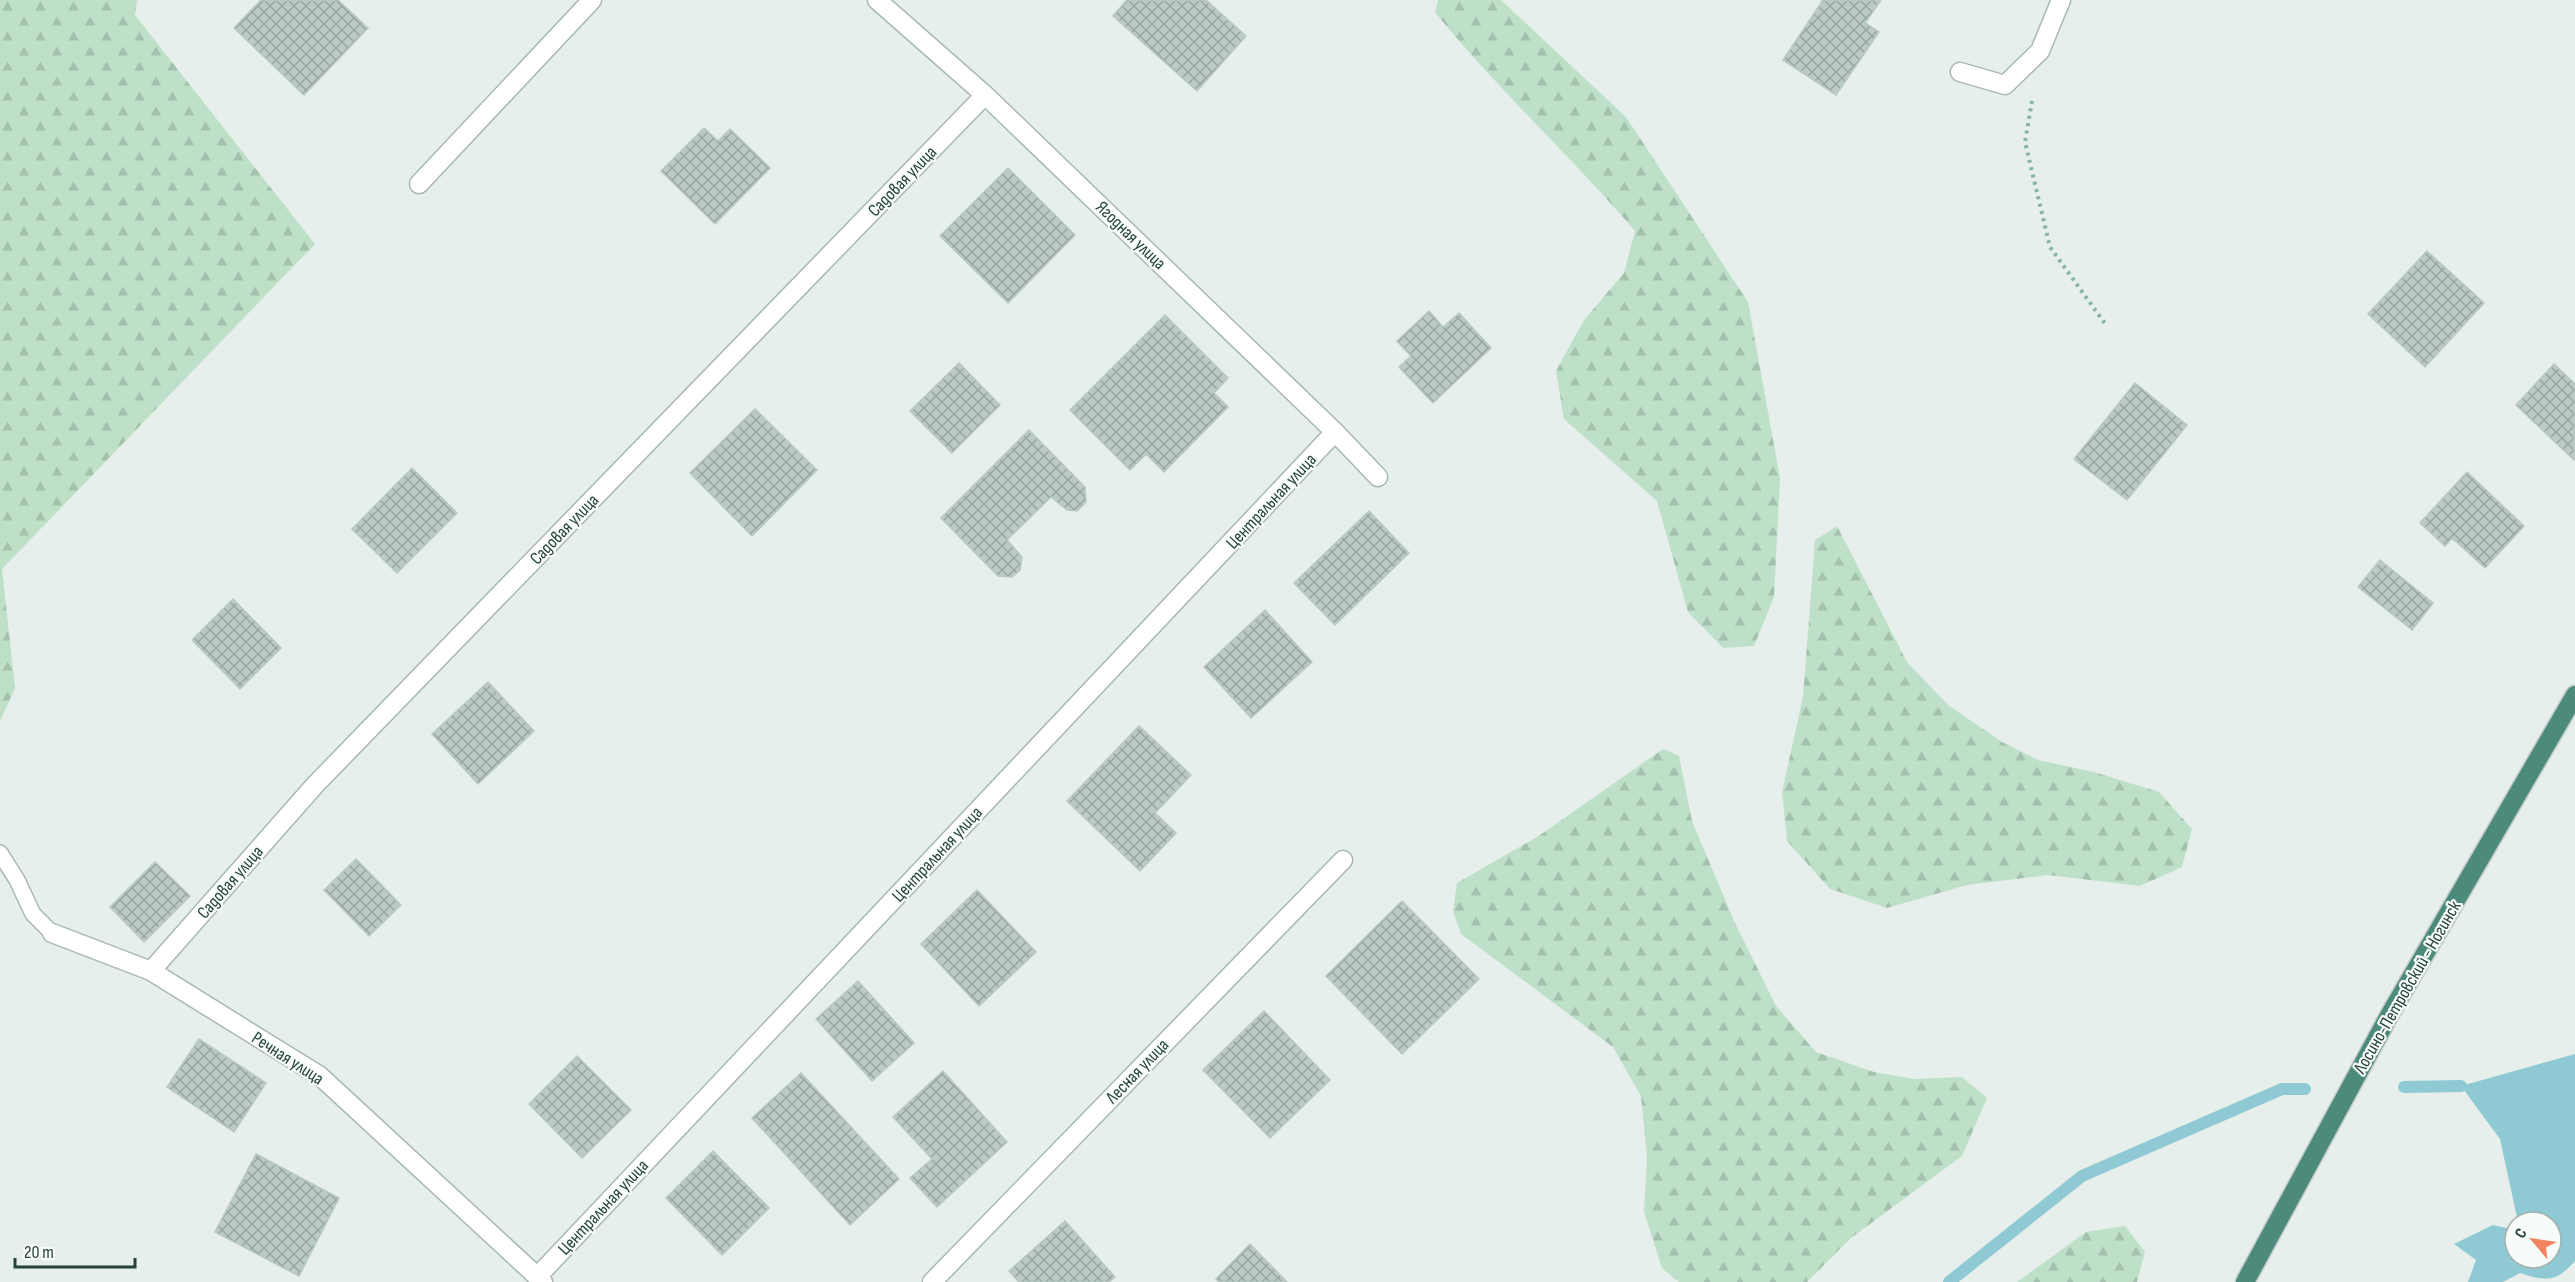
<svg xmlns="http://www.w3.org/2000/svg" width="2575" height="1282" viewBox="0 0 2575 1282" font-family="'Sofia Sans Condensed',sans-serif">
<defs>
<pattern id="forest-firs" width="22" height="20" patternUnits="userSpaceOnUse" patternTransform="scale(1.5)"><rect width="22" height="20" fill="#bfe0c8"/><path d="M5 1l3.5 6h-7zM16 11l3.5 6h-7z" fill="#a4c1ad"/></pattern>
<pattern id="building-cross-hatch" width="8" height="8" patternUnits="userSpaceOnUse" patternTransform="scale(1.5)"><rect width="8" height="8" fill="#bbcac4"/><path d="M0 0l8 8M0 8l8-8" fill="none" stroke="#98a6a0"/></pattern>
</defs>
<rect width="100%" height="100%" fill="#e6efeb"/>
<path fill="url(#forest-firs)" d="M 0,0 L 137,0 L 135,15 L 315,244 L 2,569 L 15,688 L 0,721 Z
M 1438,0 L 1501,0 L 1626,117 L 1748,302 L 1780,478 L 1774,597 L 1754,646 L 1723,648 L 1688,612 L 1657,501 L 1564,419 L 1556,371 L 1584,320 L 1624,273 L 1635,231 C 1571,156 1497,89 1435,12 Z
M 1837,526 L 1907,662 L 1948,705 L 2002,742 L 2038,760 L 2094,772 L 2159,792 L 2192,829 L 2182,867 L 2140,886 L 2048,875 L 1967,885 L 1887,908 L 1830,889 L 1787,841 L 1782,792 L 1803,697 L 1815,540 Z
M 1663,749 L 1679,756 L 1692,821 L 1734,921 L 1776,1006 L 1816,1052 L 1874,1072 L 1915,1079 L 1962,1077 L 1987,1098 L 1962,1156 L 1851,1238 L 1807,1282 L 1679,1282 L 1662,1268 L 1644,1212 L 1647,1157 L 1641,1096 L 1613,1047 L 1461,934 L 1453,911 L 1457,883 L 1537,837 Z
M 2125,1226 L 2145,1252 L 2137,1282 L 2017,1282 L 2086,1232 Z"/>
<path fill="#8ec9d4" d="M 2575,1054 L 2575,1261 C 2556,1282 2547,1282 2520,1273 L 2503,1282 L 2468,1282 L 2476,1260 L 2454,1244 L 2493,1225 L 2515,1230 L 2515,1258 L 2551,1258 L 2551,1222 L 2518,1222 L 2500,1139 L 2461,1086 Z"/>
<g fill="none" stroke-linecap="round" stroke-linejoin="round">
<path stroke="#8ec9d4" stroke-width="12" d="M 2404,1087 L 2461,1086
M 1949,1282 L 2082,1176 L 2282,1089 L 2305,1089"/>
</g>
<path fill="url(#building-cross-hatch)" stroke="#b8c9c2" stroke-width="1.5" d="M 261,0 L 338,0 L 368,28 L 304,95 L 234,28 Z
M 1127,0 L 1206,0 L 1246,36 L 1197,91 L 1113,16 Z
M 1823,0 L 1881,0 L 1865,23 L 1879,32 L 1836,95 L 1783,60 Z
M 704,128 L 718,141 L 730,129 L 770,168 L 715,224 L 661,171 Z
M 1008,168 L 1075,235 L 1008,303 L 940,236 Z
M 2427,251 L 2484,303 L 2425,367 L 2368,314 Z
M 1429,311 L 1443,327 L 1459,313 L 1491,348 L 1433,403 L 1399,367 L 1411,356 L 1397,341 Z
M 1165,315 L 1228,378 L 1214,393 L 1228,407 L 1164,472 L 1146,454 L 1130,470 L 1070,410 Z
M 959,363 L 1000,405 L 952,453 L 910,411 Z
M 2554,364 L 2575,384 L 2574,460 L 2516,405 Z
M 2135,383 L 2187,425 L 2127,500 L 2074,459 Z
M 755,409 L 817,470 L 752,536 L 690,473 Z
M 1029,430 L 1085,487 L 1086,502 L 1077,511 L 1067,510 L 1051,497 L 1007,540 L 1022,557 L 1020,570 L 1012,577 L 998,576 L 941,518 Z
M 412,468 L 457,513 L 397,573 L 352,529 Z
M 2467,472 L 2524,526 L 2485,568 L 2452,538 L 2445,546 L 2420,523 Z
M 1369,511 L 1409,553 L 1335,625 L 1294,583 Z
M 2380,560 L 2433,603 L 2412,630 L 2358,587 Z
M 233,599 L 281,648 L 240,689 L 192,640 Z
M 1265,610 L 1312,662 L 1251,718 L 1204,667 Z
M 488,682 L 534,731 L 478,784 L 432,734 Z
M 1139,726 L 1191,775 L 1155,813 L 1176,833 L 1140,871 L 1067,801 Z
M 356,859 L 401,905 L 369,936 L 324,890 Z
M 155,862 L 190,896 L 144,942 L 110,907 Z
M 977,890 L 1036,952 L 979,1006 L 921,944 Z
M 1402,901 L 1479,979 L 1402,1054 L 1326,976 Z
M 858,981 L 914,1043 L 872,1081 L 816,1019 Z
M 1264,1011 L 1330,1080 L 1270,1138 L 1203,1070 Z
M 199,1039 L 266,1083 L 234,1132 L 167,1087 Z
M 577,1056 L 631,1110 L 582,1158 L 529,1104 Z
M 943,1071 L 1007,1142 L 937,1207 L 910,1178 L 932,1159 L 893,1117 Z
M 801,1073 L 899,1179 L 850,1225 L 752,1118 Z
M 713,1151 L 769,1208 L 722,1255 L 666,1198 Z
M 256,1154 L 339,1198 L 299,1276 L 215,1232 Z
M 1065,1221 L 1115,1277 L 1109,1282 L 1019,1282 L 1009,1271 Z
M 1250,1244 L 1287,1282 L 1219,1282 L 1216,1279 Z"/>
<g fill="none" stroke-linecap="round" stroke-linejoin="round">
<defs>
<path id="service" d="M 0,853 L 17,880 L 33,914 L 52,933"/>
<path id="minor" d="M 877,0 L 985,95 L 1335,432 L 1378,477
M 1960,72 L 2005,85 L 2040,51 L 2061,0
M 419,184 L 592,0
M 52,933 L 151,971 L 320,1076 L 543,1282
M 151,971 L 315,785 L 985,95
M 538,1276 L 1335,432
M 932,1282 L 1343,860"/>
<path id="trunk" d="M 2245,1282 L 2390,1014 L 2575,695"/>
</defs>
<use href="#service" stroke="#a8b8b2" stroke-width="18"/>
<use href="#minor" stroke="#a8b8b2" stroke-width="21"/>
<use href="#trunk" stroke="#c2cac8" stroke-width="21"/>
<path stroke="#86b3a5" stroke-width="4" stroke-dasharray="3 4.5" stroke-linecap="butt" d="M 2032,101 L 2025,142 L 2050,247 L 2106,325"/>
<use href="#service" stroke="#fff" stroke-width="15"/>
<use href="#minor" stroke="#fff" stroke-width="18"/>
<use href="#trunk" stroke="#4c8a7c" stroke-width="18"/>
</g>
<g text-anchor="middle" stroke-width="4.5" stroke-linejoin="round" paint-order="stroke">
<g font-size="18" fill="#24423a" stroke="#f7fbf9">
<text transform="translate(902 181) rotate(-46)" y="6">Садовая улица</text>
<text transform="translate(1131 235) rotate(44)" y="6">Ягодная улица</text>
<text transform="translate(1271 501) rotate(-47)" y="6">Центральная улица</text>
<text transform="translate(564 529) rotate(-46)" y="6">Садовая улица</text>
<text transform="translate(937 854) rotate(-47)" y="6">Центральная улица</text>
<text transform="translate(230 882) rotate(-49)" y="6">Садовая улица</text>
<text transform="translate(2407 987) rotate(-60)" y="6">Лосино-Петровский - Ногинск</text>
<text transform="translate(288 1058) rotate(33)" y="6">Речная улица</text>
<text transform="translate(1137 1071) rotate(-46)" y="6">Лесная улица</text>
<text transform="translate(603 1207) rotate(-47)" y="6">Центральная улица</text>
</g>
</g>
<g transform="translate(2533 1240) rotate(299)"><circle r="28" fill="#f7fbf9" stroke="#a3b1ad" stroke-width="1.5"/>
<path d="M0-4.5L10 22L0 15L-10 22Z" fill="#f4845f"/>
<text y="-9" font-size="16" font-weight="bold" text-anchor="middle" fill="#24423a">С</text>
</g>
<path d="M15 1258v9h120v-9" fill="none" stroke="#24423a" stroke-width="3"/>
<text x="24" y="1258" font-size="18" fill="#24423a" stroke="#f7fbf9" stroke-width="4.5" paint-order="stroke">20 m</text>
</svg>
